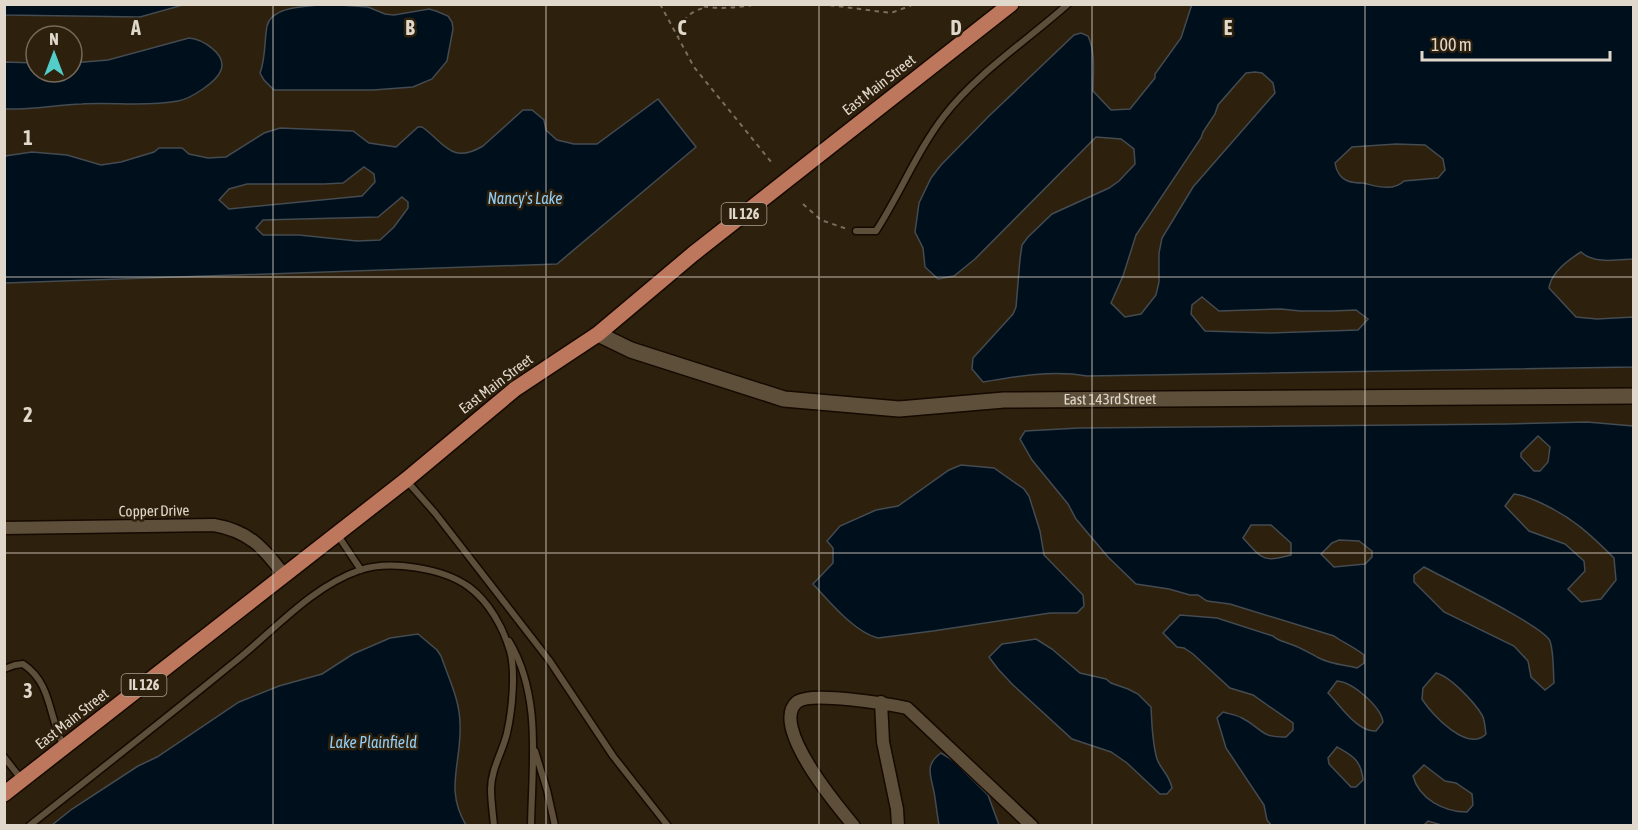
<svg xmlns="http://www.w3.org/2000/svg" width="1638" height="830" viewBox="0 0 1638 830" font-family="'Asap Condensed',sans-serif">
<rect width="100%" height="100%" fill="#2d200c"/>
<path fill="#000f1c" stroke="#444b51" stroke-width="1.5" fill-rule="evenodd" d="M 5,4 L 183,4 L 183,5 L 140,17 L 5,15 Z
M 326,4 L 368,7 L 385,14 L 394,15 L 429,9 L 436,11 L 448,16 L 452,22 L 453,29 L 447,61 L 432,79 L 413,87 L 373,90 L 274,90 L 264,80 L 260,73 C 266,57 264,42 267,26 C 272,5 309,7 326,4 Z
M 1192,4 L 1633,5 L 1633,259 C 1616,260 1594,264 1581,252 C 1568,260 1551,273 1549,288 L 1576,317 L 1597,319 L 1633,317 L 1633,367 L 1087,376 C 1053,370 1017,376 983,382 L 972,369 L 973,358 L 1013,314 L 1016,307 L 1020,259 L 1022,245 L 1028,237 L 1052,214 L 1109,188 L 1119,181 L 1135,164 L 1134,149 L 1121,139 L 1096,137 L 975,259 L 954,276 L 938,279 L 925,267 L 923,248 L 915,232 L 919,203 L 931,178 L 941,165 L 989,116 L 1074,35 L 1081,33 L 1088,36 C 1096,53 1093,73 1093,91 L 1111,110 L 1130,109 L 1155,78 L 1155,74 L 1181,38 ZM 1255,72 L 1262,73 L 1273,83 L 1275,93 L 1193,187 L 1162,238 L 1159,253 L 1159,282 L 1156,295 L 1141,314 L 1125,317 L 1111,303 L 1123,276 L 1136,235 L 1201,138 L 1203,132 L 1215,114 L 1218,105 L 1246,73 ZM 1396,144 L 1425,145 L 1443,159 L 1445,170 L 1438,178 L 1404,181 C 1393,192 1376,186 1363,183 C 1358,183 1353,183 1348,181 C 1340,178 1336,170 1335,163 L 1352,147 ZM 1202,297 L 1219,311 L 1281,309 L 1300,311 L 1332,311 L 1356,310 L 1368,319 L 1358,330 L 1269,333 L 1205,331 L 1191,314 L 1192,305 Z
M 189,38 C 202,39 227,54 221,70 C 217,82 190,99 178,101 C 146,107 114,102 82,104 C 56,105 30,110 5,109 L 5,62 L 36,63 L 36,72 L 72,72 L 72,63 L 108,60 Z
M 658,99 L 696,147 L 557,264 L 5,283 L 5,156 L 32,152 L 67,155 L 101,165 L 121,162 L 154,152 L 159,148 L 182,148 L 189,154 L 208,158 L 226,157 L 264,133 L 280,128 L 353,131 L 369,143 L 396,147 L 418,127 L 422,127 C 445,143 451,165 483,146 L 523,110 L 532,110 L 544,120 L 546,130 L 557,140 L 574,144 L 597,144 ZM 364,167 L 374,174 L 375,182 L 362,196 L 229,209 L 219,200 L 229,189 L 247,184 L 324,184 L 343,183 ZM 402,197 L 408,202 L 408,208 L 394,227 L 380,240 L 357,241 L 299,235 L 263,235 L 256,228 L 263,220 L 378,217 Z
M 1587,422 L 1633,426 L 1633,825 L 1445,826 L 1428,821 L 1423,826 L 1271,825 L 1267,820 L 1264,805 L 1226,748 L 1217,718 L 1223,712 C 1229,714 1237,715 1242,718 C 1262,728 1260,738 1286,737 L 1293,730 L 1293,723 L 1253,695 L 1230,688 L 1193,654 L 1184,648 L 1177,647 L 1163,633 L 1180,615 L 1217,618 L 1273,636 C 1278,641 1283,641 1290,644 C 1298,646 1311,654 1319,658 C 1330,664 1345,665 1357,668 L 1364,663 L 1364,655 C 1354,647 1344,643 1334,636 L 1230,604 L 1207,601 L 1198,595 L 1190,595 L 1169,589 L 1136,584 L 1108,557 L 1076,519 L 1068,504 L 1032,460 L 1020,439 L 1025,431 L 1079,428 L 1507,424 ZM 1538,436 L 1550,447 L 1548,462 L 1540,471 L 1534,471 L 1521,457 L 1521,453 ZM 1514,494 C 1524,495 1532,499 1541,503 C 1573,518 1590,534 1614,558 L 1616,580 L 1601,599 L 1581,602 L 1568,589 L 1585,571 L 1584,561 L 1565,544 L 1529,531 L 1505,506 ZM 1251,525 L 1271,525 L 1291,543 L 1291,555 C 1263,563 1262,559 1243,538 ZM 1339,540 L 1359,541 L 1372,551 L 1372,557 L 1365,564 L 1334,567 L 1321,554 L 1332,543 ZM 1424,567 C 1444,578 1544,626 1550,641 C 1554,653 1553,670 1554,683 L 1545,690 L 1531,677 L 1528,661 L 1514,646 L 1444,612 L 1414,582 L 1414,575 ZM 1436,673 C 1450,676 1475,703 1482,715 C 1485,720 1485,728 1486,734 C 1468,753 1432,715 1422,699 L 1423,688 ZM 1337,681 C 1353,682 1381,707 1383,722 L 1376,731 C 1357,732 1341,706 1328,693 ZM 1337,747 C 1353,756 1361,760 1363,780 L 1356,787 L 1351,787 L 1329,764 L 1328,758 ZM 1424,765 L 1445,781 L 1456,783 L 1472,794 L 1473,805 L 1467,812 C 1444,812 1419,799 1413,776 Z
M 961,465 L 994,468 L 1024,489 L 1029,496 L 1040,531 L 1044,555 L 1083,595 L 1084,606 L 1077,613 L 1050,613 L 933,631 L 878,638 C 855,633 829,601 813,584 L 833,563 L 833,548 L 827,541 L 840,526 L 876,510 L 898,506 L 949,470 Z
M 418,634 L 437,650 L 441,656 C 449,679 460,701 460,724 C 462,763 444,789 466,825 L 52,825 L 72,809 L 138,766 L 157,757 L 239,702 L 279,686 L 322,674 L 353,654 L 390,638 Z
M 1036,639 L 1052,649 L 1080,673 L 1106,679 L 1111,683 L 1128,689 L 1138,694 L 1151,707 C 1152,724 1152,742 1157,759 C 1161,770 1169,774 1172,788 L 1167,794 L 1160,794 L 1127,763 L 1111,752 L 1072,739 L 1012,684 L 998,669 L 989,657 L 1002,644 Z
M 941,753 L 954,761 L 988,795 L 999,825 L 939,825 C 937,814 936,803 934,792 C 931,776 924,765 941,753 Z"/>
<g fill="none" stroke-linecap="round" stroke-linejoin="round">
<defs>
<path id="lane" d="M 856,231 L 876,231 C 900,194 917,151 944,116 C 977,73 1028,40 1068,4
M 406,480 L 435,513 L 549,660 L 613,756 L 668,826
M 337,534 L 361,570
M 509,641 C 542,696 532,764 531,826
M 4,669 L 15,665 L 23,664 C 53,684 48,718 64,746
M 535,751 L 547,790 L 555,826
M 4,757 L 22,780
M 29,826 C 97,772 165,719 232,664 C 273,632 309,588 360,570 C 390,560 443,568 469,587 C 489,602 503,627 510,651 C 516,672 512,711 507,733 C 503,751 491,769 491,789 C 491,801 493,814 494,826"/>
<path id="street" d="M 4,528 L 214,525 C 249,531 264,548 284,575
M 881,702 L 883,742 L 897,809 L 898,826
M 854,826 C 838,807 769,725 797,702 C 811,691 888,704 907,708 L 1032,826"/>
<g id="secondary">
<path id="s1" d="M 598,334 L 631,350 L 784,399 L 899,409 L 1004,400 L 1634,396"/>
</g>
<path id="primary" d="M 4,794 L 406,480 L 515,389 L 598,334 L 693,254 L 1011,4"/>
</defs>
<use href="#lane" stroke="#150900" stroke-width="9"/>
<use href="#street" stroke="#150900" stroke-width="15"/>
<use href="#secondary" stroke="#150900" stroke-width="18"/>
<use href="#primary" stroke="#150900" stroke-width="18"/>
<path stroke="#7a6f5e" stroke-width="2" stroke-dasharray="4.5 4.5" stroke-linecap="butt" d="M 660,4 L 694,67 L 772,163
M 695,4 C 715,11 740,7 761,4
M 821,4 L 891,13 L 915,4
M 678,38 C 684,20 685,14 703,8
M 803,204 L 821,220 L 847,229"/>
<use href="#lane" stroke="#5e4f3a" stroke-width="6"/>
<use href="#street" stroke="#5e4f3a" stroke-width="12"/>
<use href="#secondary" stroke="#5e4f3a" stroke-width="15"/>
<use href="#primary" stroke="#bd775d" stroke-width="15"/>
</g>
<path fill="none" stroke="#e1d8cc" stroke-width="1.5" stroke-opacity="0.55" d="M 273,4 L 273,826M 546,4 L 546,826M 819,4 L 819,826M 1092,4 L 1092,826M 1365,4 L 1365,826M 4,277 L 1634,277M 4,553 L 1634,553"/>
<g text-anchor="middle" stroke-width="5" stroke-linejoin="round" paint-order="stroke">
<g fill="#2d200c" stroke="#aba192" stroke-width="1.5">
<rect x="721.5" y="203" width="45" height="22" rx="4.5"/>
<rect x="121.5" y="674" width="45" height="22" rx="4.5"/>
</g>
<g font-size="14" font-weight="bold" fill="#e1d8cc">
<text x="744" y="219">IL 126</text>
<text x="144" y="690">IL 126</text>
</g>
<g font-size="15" fill="#e1d8cc" stroke="#2d200c">
<text transform="translate(879 85) rotate(-38)" y="5">East Main Street</text>
<text transform="translate(496 384) rotate(-37)" y="5">East Main Street</text>
<text dy="5" stroke="none"><textPath href="#s1" startOffset="524">East 143rd Street</textPath></text>
<text transform="translate(154 511) rotate(-1)" y="5">Copper Drive</text>
<text transform="translate(72 719) rotate(-38)" y="5">East Main Street</text>
</g>
<g font-size="16" font-style="italic" fill="#93ccf3" stroke="#2d200c">
<text x="525" y="204">Nancy's Lake</text>
<text x="373" y="748">Lake Plainfield</text>
</g>
</g>
<g font-size="20" text-anchor="middle" font-weight="bold" fill="#e1d8cc" stroke="#2d200c" stroke-width="5" stroke-linejoin="round" paint-order="stroke">
<text x="136" y="35">A</text>
<text x="410" y="35">B</text>
<text x="682" y="35">C</text>
<text x="956" y="35">D</text>
<text x="1228" y="35">E</text>
<text x="28" y="145">1</text>
<text x="28" y="422">2</text>
<text x="28" y="698">3</text>
</g>
<rect width="1638" height="830" fill="none" stroke="#e1d8cc" stroke-width="12"/>
<g transform="translate(54 54)"><circle r="28" fill="#2d200c" stroke="#756a59" stroke-width="1.5"/>
<path d="M0-4.5L10 22L0 15L-10 22Z" fill="#53cdc9"/>
<text y="-9" font-size="16" font-weight="bold" text-anchor="middle" fill="#e1d8cc">N</text>
</g>
<path d="M1422 51v9h188v-9" fill="none" stroke="#e1d8cc" stroke-width="3"/>
<text x="1431" y="51" font-size="18" fill="#e1d8cc" stroke="#2d200c" stroke-width="4.5" paint-order="stroke">100 m</text>
</svg>
